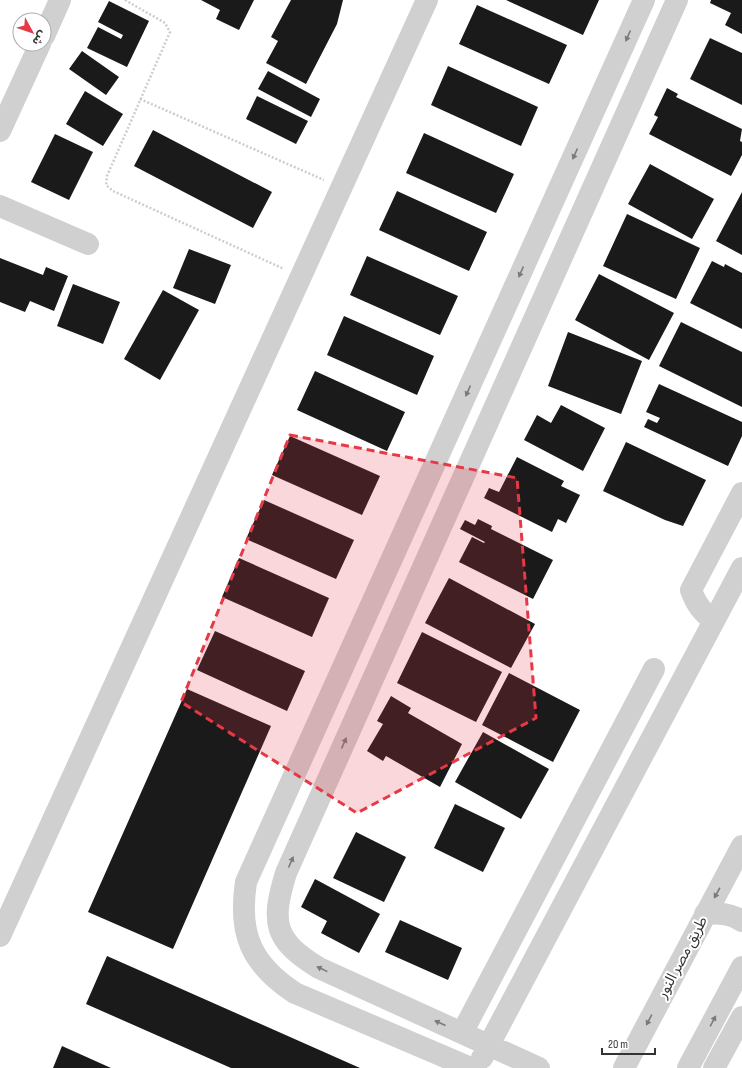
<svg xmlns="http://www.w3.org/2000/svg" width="742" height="1068" viewBox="0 0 742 1068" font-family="'Sofia Sans Condensed','Noto Sans Arabic',sans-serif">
<rect width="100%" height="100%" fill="#fff"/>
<path fill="#1a1a1a" d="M 201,0 L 254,0 L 239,30 L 216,19 L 220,10 Z
M 291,0 L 343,0 L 337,24 L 306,84 L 266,63 L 278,41 L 271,37 Z
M 506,0 L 599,0 L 583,35 Z
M 711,0 L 742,0 L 742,34 L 725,25 L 731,13 L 710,3 Z
M 109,1 L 149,21 L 127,67 L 87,48 L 98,27 L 121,39 L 123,35 L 98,22 Z
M 477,5 L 567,45 L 549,84 L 459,44 Z
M 710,38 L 742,53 L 742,105 L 690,79 Z
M 82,51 L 119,77 L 106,95 L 69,69 Z
M 448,66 L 538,107 L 521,146 L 431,105 Z
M 268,71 L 320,99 L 311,117 L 258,89 Z
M 667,88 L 678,94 L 676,97 L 742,129 L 740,141 L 742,142 L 742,155 L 731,176 L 649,134 L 658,117 L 654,115 Z
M 85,91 L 123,114 L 103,146 L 66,124 Z
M 257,96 L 308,121 L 296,144 L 246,119 Z
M 153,130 L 272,192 L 253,228 L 134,166 Z
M 424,133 L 514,174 L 496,213 L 406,173 Z
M 55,134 L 93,152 L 69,200 L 31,182 Z
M 650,164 L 714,199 L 692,239 L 628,204 Z
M 397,191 L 487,232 L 469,271 L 379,230 Z
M 742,192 L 742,255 L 716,241 Z
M 627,214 L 700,248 L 676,299 L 603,266 Z
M 189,249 L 231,265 L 215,304 L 173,288 Z
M 367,256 L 458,296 L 440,335 L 350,295 Z
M 0,258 L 43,275 L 46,267 L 68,276 L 54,311 L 30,301 L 25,312 L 0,302 Z
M 712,261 L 724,267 L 725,264 L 742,273 L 742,329 L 690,303 Z
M 599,274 L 674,313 L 649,360 L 575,320 Z
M 73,284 L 120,302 L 103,344 L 57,326 Z
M 163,290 L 199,310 L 160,380 L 124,359 Z
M 344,316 L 434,356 L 417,395 L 327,355 Z
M 681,322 L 742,352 L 742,407 L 659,366 Z
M 568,332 L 642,361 L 621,414 L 548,386 Z
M 315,371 L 405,412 L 387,451 L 297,410 Z
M 659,384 L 742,422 L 742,436 L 728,466 L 644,427 L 648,419 L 657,423 L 660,418 L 646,412 Z
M 561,405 L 605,428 L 583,471 L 524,440 L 537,415 L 551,423 Z
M 290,436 L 380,476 L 362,515 L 272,475 Z
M 626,442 L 706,480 L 683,526 L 665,520 L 603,491 Z
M 517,457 L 564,481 L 561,486 L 580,495 L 566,523 L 558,519 L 552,532 L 484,498 L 489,488 L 499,492 Z
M 264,500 L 354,540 L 336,579 L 246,539 Z
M 478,519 L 492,526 L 491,529 L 553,560 L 533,599 L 459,562 L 472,537 L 484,543 L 485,542 L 460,529 L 465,520 L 475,525 Z
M 239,558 L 329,598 L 312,637 L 222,597 Z
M 449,578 L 535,624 L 511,668 L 425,623 Z
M 215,631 L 305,671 L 287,711 L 197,670 Z
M 422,632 L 502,672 L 476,722 L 397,683 Z
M 509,673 L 580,710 L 553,762 L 482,725 Z
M 187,689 L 271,726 L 173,949 L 88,912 Z
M 391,696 L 411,708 L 408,713 L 462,744 L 440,787 L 386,756 L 383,761 L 367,751 L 383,724 L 377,721 Z
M 483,732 L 549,769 L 521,819 L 455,782 Z
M 455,804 L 505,828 L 483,872 L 434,848 Z
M 356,832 L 406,857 L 384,902 L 333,878 Z
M 315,879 L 380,914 L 359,953 L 321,933 L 327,921 L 301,907 Z
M 400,920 L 462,948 L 448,980 L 385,952 Z
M 107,956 L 360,1068 L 231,1068 L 86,1004 Z
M 62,1046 L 111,1068 L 53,1068 Z"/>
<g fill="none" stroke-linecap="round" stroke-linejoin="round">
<path stroke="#cdcdcd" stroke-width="2.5" stroke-dasharray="2 2" stroke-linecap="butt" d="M 125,0 L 165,23 L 170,32 L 107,176 L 106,185 L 113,191 L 284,269
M 140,99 L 324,180"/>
<path stroke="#d0d0d0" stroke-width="22" d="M 44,36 L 60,0
M 0,131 L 40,44
M 0,206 L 88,244
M 714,621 C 702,612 696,604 691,590 L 742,493
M 705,914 C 719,913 730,913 742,921
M 0,936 L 427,0
M 462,1033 L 654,669
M 482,1058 L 742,568
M 471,1068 L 295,993 C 251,964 238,934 246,882 L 644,0
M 539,1068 L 319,968 C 273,940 271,922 286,873 L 677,0
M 624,1068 L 742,846
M 688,1068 L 742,967
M 714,1068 L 742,1017"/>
</g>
<defs><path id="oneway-solid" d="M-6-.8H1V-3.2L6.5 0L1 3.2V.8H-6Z"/></defs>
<g fill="#7a7a7a">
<use href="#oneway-solid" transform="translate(628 36) rotate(114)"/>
<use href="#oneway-solid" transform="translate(575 154) rotate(114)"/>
<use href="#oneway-solid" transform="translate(521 272) rotate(114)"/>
<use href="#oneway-solid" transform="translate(468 391) rotate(114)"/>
<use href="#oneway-solid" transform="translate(344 743) rotate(-66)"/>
<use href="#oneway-solid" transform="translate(291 862) rotate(-66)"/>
<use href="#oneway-solid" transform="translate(717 893) rotate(119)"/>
<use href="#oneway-solid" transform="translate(322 969) rotate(-154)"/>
<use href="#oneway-solid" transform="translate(649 1020) rotate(118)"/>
<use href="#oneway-solid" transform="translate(713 1021) rotate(-62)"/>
<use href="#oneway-solid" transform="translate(440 1023) rotate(-156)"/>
</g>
<path fill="#e63946" fill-opacity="0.2" stroke="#e63946" stroke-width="3" stroke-dasharray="8 5" stroke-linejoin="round" d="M 290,435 L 517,478 L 536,718 L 357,813 L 181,702 Z"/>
<g text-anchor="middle" stroke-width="4" stroke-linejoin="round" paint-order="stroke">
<g font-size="15" fill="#333" stroke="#fff">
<text transform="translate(682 957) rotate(-62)" y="5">طريق مصر النور</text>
</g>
</g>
<g transform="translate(32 32) rotate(130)"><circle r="19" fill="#ffffff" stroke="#adadad"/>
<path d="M0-3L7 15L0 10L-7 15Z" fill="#e63946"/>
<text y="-6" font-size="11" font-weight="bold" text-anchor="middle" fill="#333333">ش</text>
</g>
<path d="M602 1048v6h53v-6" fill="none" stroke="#333333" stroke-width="2"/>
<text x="608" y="1048" font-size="12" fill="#333333" stroke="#ffffff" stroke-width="3" paint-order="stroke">20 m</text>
</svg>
